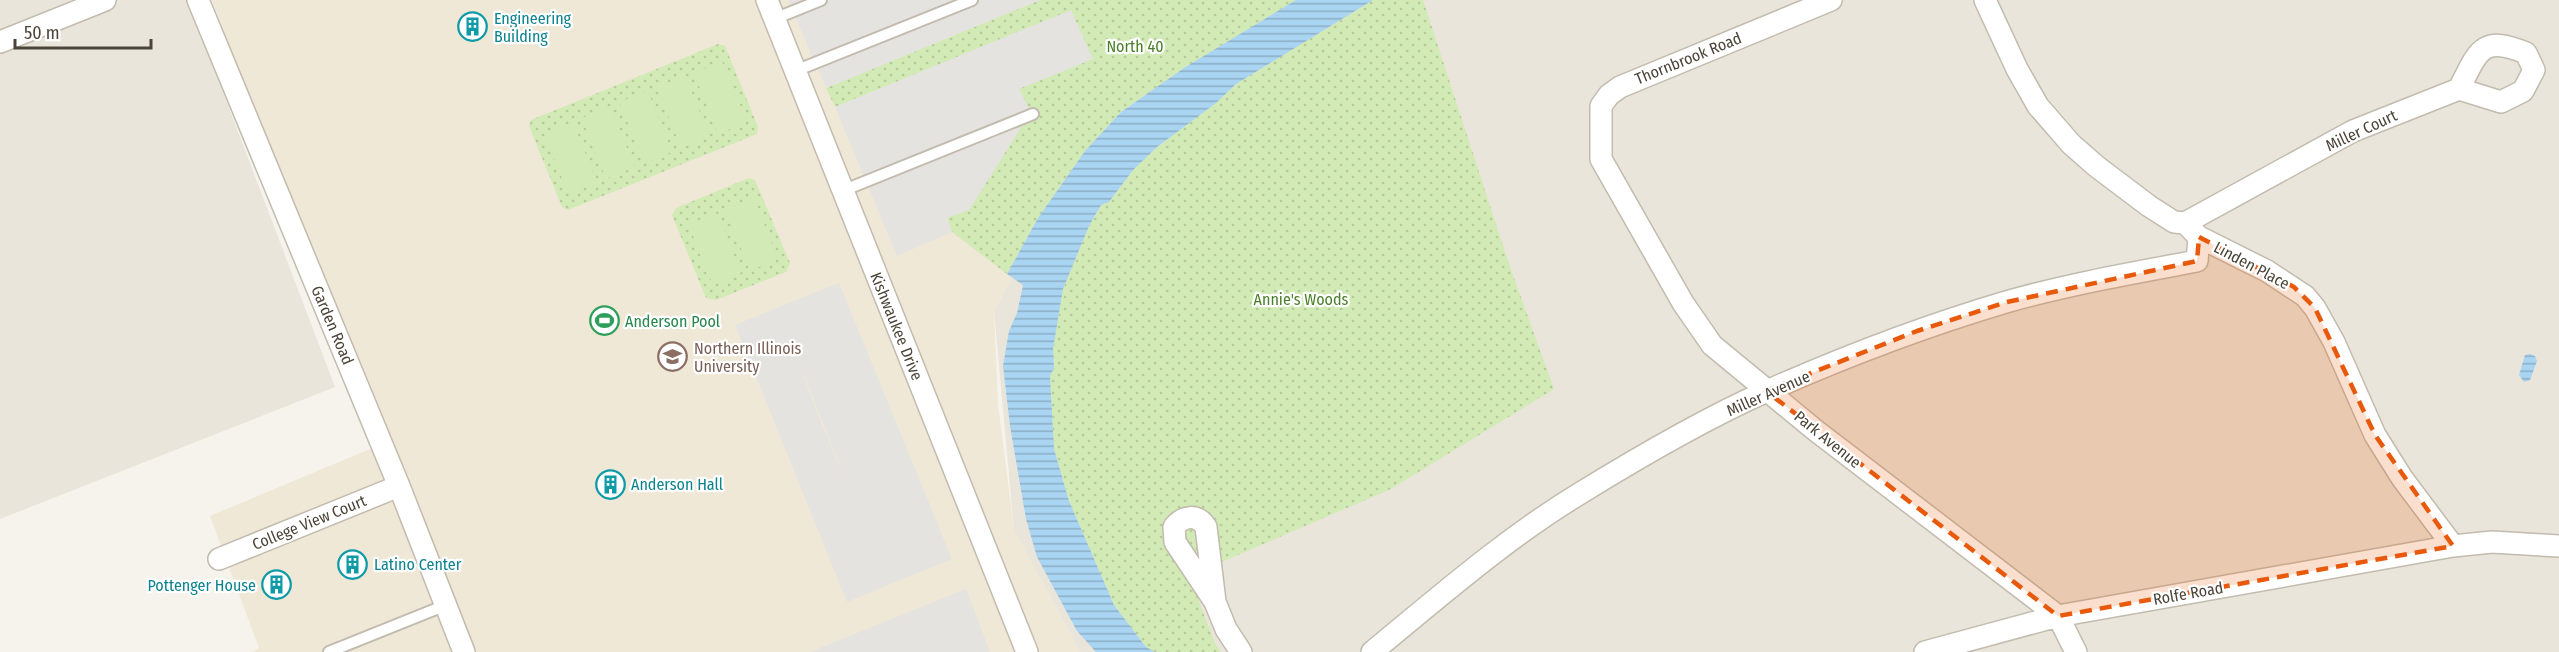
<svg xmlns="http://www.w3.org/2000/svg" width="2559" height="652" viewBox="0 0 2559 652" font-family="'Fira Sans Condensed',sans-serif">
<defs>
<pattern id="grass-dots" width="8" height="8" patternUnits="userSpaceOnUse" patternTransform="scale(1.5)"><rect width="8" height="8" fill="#d2eab5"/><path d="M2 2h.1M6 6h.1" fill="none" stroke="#b6ca9c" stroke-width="1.8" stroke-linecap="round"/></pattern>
<pattern id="water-rules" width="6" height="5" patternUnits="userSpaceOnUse" patternTransform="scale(1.5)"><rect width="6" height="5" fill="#a9d4f2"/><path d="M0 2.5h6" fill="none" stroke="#8caec5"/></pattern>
</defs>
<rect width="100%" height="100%" fill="#f6f3ec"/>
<path fill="#eae5da" d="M 0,0 L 188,0 L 335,387 L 0,519 Z
M 1258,0 L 2559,0 L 2559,652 L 1080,652 L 1014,530 L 994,311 L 1080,151 Z"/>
<path fill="#efe8d6" d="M 212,0 L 1258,0 L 1141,65 L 1080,151 L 994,311 L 998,404 L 1014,529 L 1080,652 L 252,652 L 259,648 L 210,516 L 382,444 Z"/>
<path fill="url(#grass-dots)" d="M 1040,0 L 1296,0 L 1184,68 L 1121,112 L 1085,151 L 1038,218 L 1007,274 L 952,232 L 947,218 L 1018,89 L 1072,11 L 835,107 L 826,88 Z
M 1373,0 L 1423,0 L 1509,264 L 1554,389 L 1391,489 L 1217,564 L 1164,532 L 1167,547 L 1185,565 L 1215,643 L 1221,652 L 1155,652 L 1146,647 L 1114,605 L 1069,501 L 1054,449 L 1050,376 L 1054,368 L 1053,349 L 1063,289 L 1089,226 L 1101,205 L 1109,202 L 1133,170 L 1157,147 L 1216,103 L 1236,84 Z
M 718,44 L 725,46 L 758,127 L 757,134 L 568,210 L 562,207 L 529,126 L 531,120 Z
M 749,178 L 755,180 L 790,263 L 786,272 L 716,300 L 706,298 L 672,215 L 676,208 Z"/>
<path fill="#d2eab5" d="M 722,61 L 747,122 L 718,134 L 694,73 Z
M 685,76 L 710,137 L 681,148 L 657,88 Z
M 648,91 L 672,152 L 644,163 L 619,102 Z
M 610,106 L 635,167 L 606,179 L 582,118 Z
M 573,122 L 597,183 L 568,194 L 544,133 Z
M 754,198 L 778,259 L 750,271 L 725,210 Z
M 717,213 L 741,273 L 713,285 L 688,224 Z"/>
<path fill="#e5e3e0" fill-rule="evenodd" d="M 788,0 L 1040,0 L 826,88 Z
M 1071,10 L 1093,59 L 1019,89 L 1031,112 L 969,210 L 947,218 L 952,232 L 897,256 L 835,107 Z
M 839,283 L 952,559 L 847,602 L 735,325 ZM 799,363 L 848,486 L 815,408 Z
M 966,589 L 990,652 L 810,652 Z"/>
<path fill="url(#water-rules)" d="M 1296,0 L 1373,0 L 1236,84 L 1216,103 L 1157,147 L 1133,170 L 1109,202 L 1101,205 L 1089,226 L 1063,289 L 1053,349 L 1054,368 L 1050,376 L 1054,449 L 1069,501 L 1114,605 L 1146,647 L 1155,652 L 1096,652 L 1077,631 L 1037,557 L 1026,519 L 1010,426 L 1003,366 L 1009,331 L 1017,313 L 1023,285 L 1007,274 L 1038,218 L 1085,151 L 1121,112 L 1184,68 Z
M 2530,354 L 2535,356 L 2537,361 L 2530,380 L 2524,382 L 2519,375 L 2525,355 Z"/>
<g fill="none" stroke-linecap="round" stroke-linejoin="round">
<defs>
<path id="service" d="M 774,19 L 821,0
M 795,71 L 972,0
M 842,191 L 1033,114
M 329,652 L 446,605"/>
<path id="minor" d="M 198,0 L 399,486 L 464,652
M 767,0 L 1027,652
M 1831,0 L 1620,87 L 1609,95 L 1601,106 L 1601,159 L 1683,303 L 1712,345 L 1815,430 L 2058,616 L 2076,652
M 1985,0 L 2017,69 L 2038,106 L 2071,144 L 2096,166 L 2149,206 L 2174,222 L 2185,223 L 2199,237 L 2267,271 L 2305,296 L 2315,308 L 2334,342 L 2375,435 L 2402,478 L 2453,546 L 2492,542 L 2559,546
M 0,42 L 105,0
M 2185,223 L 2353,131 L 2459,89 C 2478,52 2481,34 2526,53 L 2534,70 L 2523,91 L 2501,102 L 2459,89
M 219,559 L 399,486
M 1215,602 L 1206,527 C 1197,513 1183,516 1174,527 L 1175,542 L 1215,602 L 1226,629 L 1241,652
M 1372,652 C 1439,597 1505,539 1579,494 C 1639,457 1702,420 1767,391 C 1844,357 1925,326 2006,302 C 2069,284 2133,273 2197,261 L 2199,237
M 1925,652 L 2058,616 L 2453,546"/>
</defs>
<use href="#service" stroke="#c2bbae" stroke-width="14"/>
<use href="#minor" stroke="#c2bbae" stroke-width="24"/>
<use href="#service" stroke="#fff" stroke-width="10"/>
<use href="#minor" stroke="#fff" stroke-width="21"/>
</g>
<path fill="#e8590c" fill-opacity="0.2" stroke="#e8590c" stroke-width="4.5" stroke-dasharray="12 8" stroke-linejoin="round" d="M 2199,237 L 2294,287 L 2315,308 L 2375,435 L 2453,546 L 2058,616 L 1766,391 L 1917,331 L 2007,302 L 2197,261 Z"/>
<defs>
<symbol id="building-ring" viewBox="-11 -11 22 22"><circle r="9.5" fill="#fff" stroke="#0f9aa8" stroke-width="1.5"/><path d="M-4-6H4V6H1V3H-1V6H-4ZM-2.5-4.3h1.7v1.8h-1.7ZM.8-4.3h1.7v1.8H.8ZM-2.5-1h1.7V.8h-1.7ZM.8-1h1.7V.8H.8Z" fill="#0f9aa8"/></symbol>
<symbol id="stadium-ring" viewBox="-11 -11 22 22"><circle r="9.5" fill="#fff" stroke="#2e9e5b" stroke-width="1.5"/><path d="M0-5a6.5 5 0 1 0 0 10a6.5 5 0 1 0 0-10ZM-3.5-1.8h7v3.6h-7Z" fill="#2e9e5b"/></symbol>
<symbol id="university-ring" viewBox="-11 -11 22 22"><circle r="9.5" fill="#fff" stroke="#8d6e63" stroke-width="1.5"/><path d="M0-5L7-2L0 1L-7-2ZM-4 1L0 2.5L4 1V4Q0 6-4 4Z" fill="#8d6e63"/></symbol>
</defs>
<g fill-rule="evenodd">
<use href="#building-ring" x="456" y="10" width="33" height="33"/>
<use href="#stadium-ring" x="588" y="304" width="33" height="33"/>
<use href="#university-ring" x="656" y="340" width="33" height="33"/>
<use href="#building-ring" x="594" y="468" width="33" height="33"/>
<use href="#building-ring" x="336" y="548" width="33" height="33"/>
<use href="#building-ring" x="260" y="568" width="33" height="33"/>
</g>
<g text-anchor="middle" stroke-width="4.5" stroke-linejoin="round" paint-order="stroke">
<g font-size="16" fill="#0d838f" stroke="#fff" text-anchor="start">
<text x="494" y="24">Engineering<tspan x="494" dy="18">Building</tspan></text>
<text x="631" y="490">Anderson Hall</text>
<text x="374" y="570">Latino Center</text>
<text x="256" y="591" text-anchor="end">Pottenger House</text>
</g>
<g font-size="16" fill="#4a7f2a" stroke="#fff">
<text x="1135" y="52">North 40</text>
<text x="1301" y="305">Annie's Woods</text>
</g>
<g font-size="16" fill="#4b4439" stroke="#fff">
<text transform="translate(1688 58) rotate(-22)" y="6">Thornbrook Road</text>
<text transform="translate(2361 130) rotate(-25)" y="6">Miller Court</text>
<text transform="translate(2252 265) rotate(28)" y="6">Linden Place</text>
<text transform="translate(333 325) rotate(67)" y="6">Garden Road</text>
<text transform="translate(897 326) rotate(68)" y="6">Kishwaukee Drive</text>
<text transform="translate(1768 393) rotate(-24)" y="6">Miller Avenue</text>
<text transform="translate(1828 439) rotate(39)" y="6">Park Avenue</text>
<text transform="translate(309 522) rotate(-22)" y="6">College View Court</text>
<text transform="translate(2188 593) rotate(-10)" y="6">Rolfe Road</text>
</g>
<g font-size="16" fill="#27864d" stroke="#fff" text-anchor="start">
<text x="625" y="327">Anderson Pool</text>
</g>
<g font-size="16" fill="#785e54" stroke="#fff" text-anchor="start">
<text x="694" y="354">Northern Illinois<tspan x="694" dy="18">University</tspan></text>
</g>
</g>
<path d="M15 39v9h136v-9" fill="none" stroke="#4b4439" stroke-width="3"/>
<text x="24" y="39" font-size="18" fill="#4b4439" stroke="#ffffff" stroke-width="4.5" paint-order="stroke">50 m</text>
</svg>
